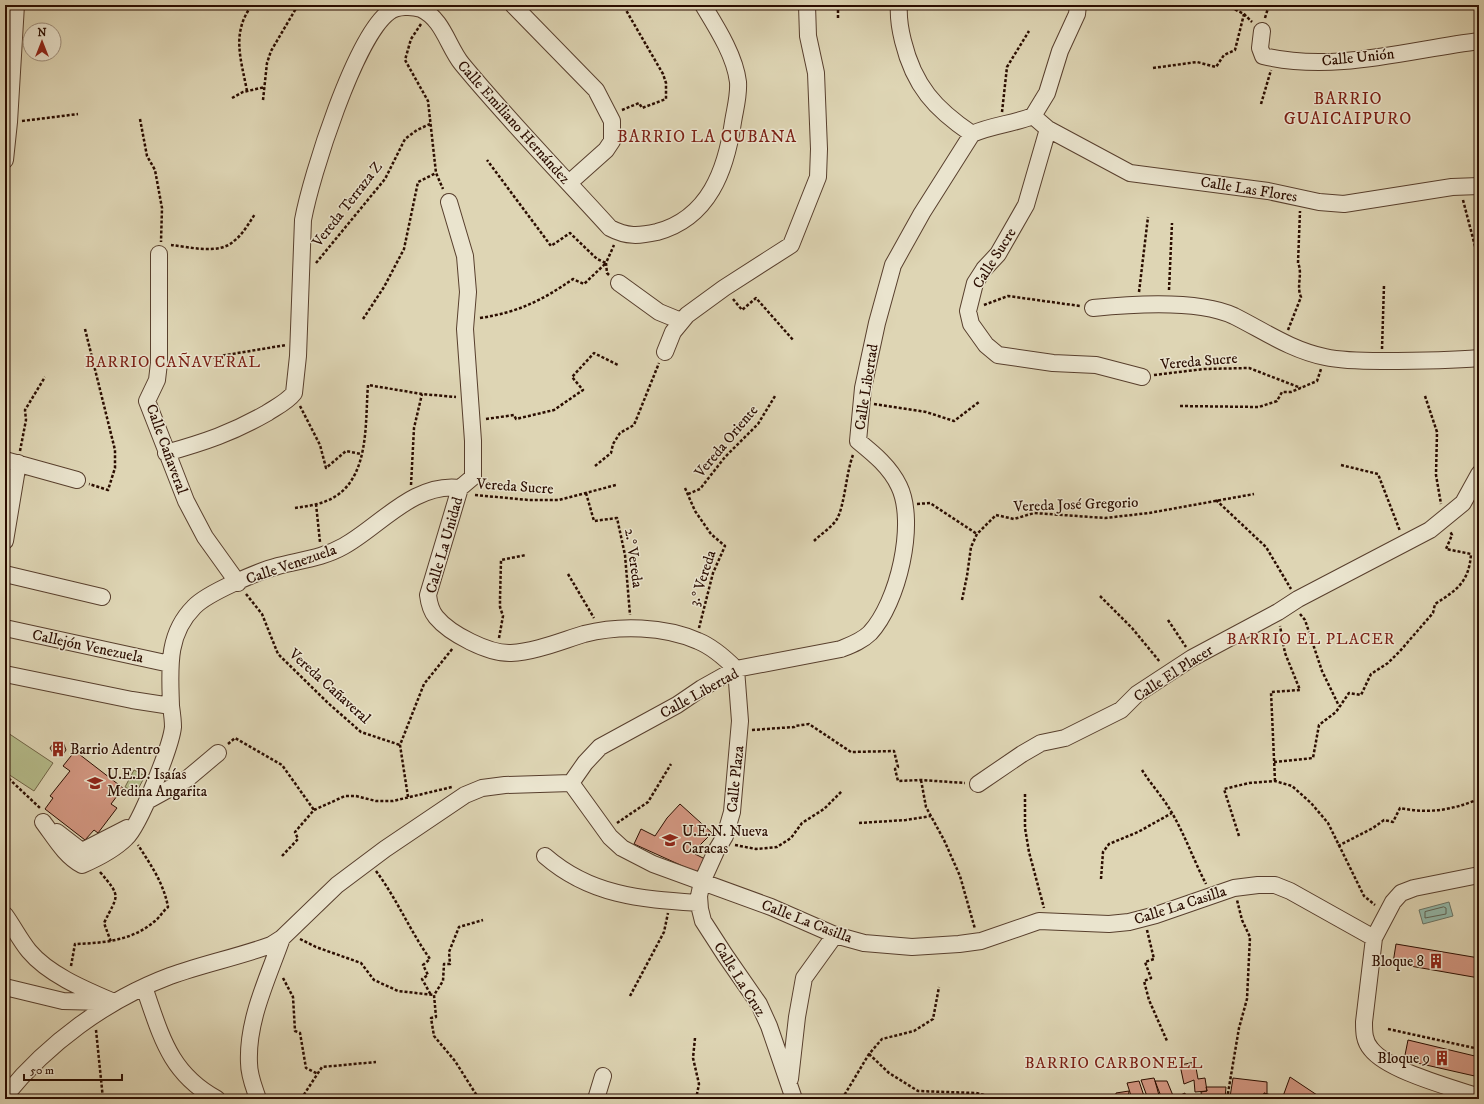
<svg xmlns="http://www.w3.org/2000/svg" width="1484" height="1104" viewBox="0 0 1484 1104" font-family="'IM FELL DW Pica',serif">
<rect width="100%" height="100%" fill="#ded5b4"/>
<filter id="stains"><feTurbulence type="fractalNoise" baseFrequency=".005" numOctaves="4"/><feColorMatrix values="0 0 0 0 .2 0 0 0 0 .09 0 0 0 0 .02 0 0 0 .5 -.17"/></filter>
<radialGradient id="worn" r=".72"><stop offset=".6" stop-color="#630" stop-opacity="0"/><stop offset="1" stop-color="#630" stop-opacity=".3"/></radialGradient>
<path fill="#b5bc8b" stroke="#706446" d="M 5,731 L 53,763 L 34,791 L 5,772 Z
M 134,770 L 145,776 L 136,793 L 125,787 Z"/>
<path fill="#93b9aa" stroke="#697466" d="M 1449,902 L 1453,916 L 1423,924 L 1419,910 Z"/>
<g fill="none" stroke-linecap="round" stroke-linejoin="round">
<path stroke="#5f6355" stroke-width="1" d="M 1444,907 L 1446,908 L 1446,914 L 1425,918 L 1425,912 Z"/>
</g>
<path fill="#d49883" stroke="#2b0d00" d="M 55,741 L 63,742 L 66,750 L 62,756 L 54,755 L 50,748 Z
M 75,751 L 123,788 L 111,804 L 117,808 L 98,833 L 94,830 L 85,840 L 45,809 L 53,798 L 50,796 L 70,771 L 63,766 Z
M 680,804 L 712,833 L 698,847 L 695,854 L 705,859 L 698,873 L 634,844 L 641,829 L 655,836 L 667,818 Z
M 1396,944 L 1479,958 L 1479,978 L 1393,963 Z
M 1408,1040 L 1479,1057 L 1479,1077 L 1404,1060 Z
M 1195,1062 L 1198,1079 L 1205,1078 L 1207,1091 L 1195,1092 L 1194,1080 L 1184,1084 L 1180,1065 Z
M 1290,1077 L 1323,1099 L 1282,1099 Z
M 1154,1078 L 1155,1081 L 1160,1099 L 1148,1099 L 1141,1080 Z
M 1233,1078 L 1267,1082 L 1267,1094 L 1264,1093 L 1263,1099 L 1230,1097 Z
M 1139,1081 L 1145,1099 L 1132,1099 L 1127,1083 Z
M 1155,1081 L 1167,1081 L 1174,1098 L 1162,1099 Z
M 1206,1087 L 1226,1087 L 1225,1099 L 1202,1099 L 1201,1092 L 1207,1091 Z
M 1129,1091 L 1128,1099 L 1115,1099 L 1116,1093 Z
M 1185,1093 L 1186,1099 L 1172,1099 Z
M 1264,1093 L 1278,1097 L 1278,1099 L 1263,1099 Z"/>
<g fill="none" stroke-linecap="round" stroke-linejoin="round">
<defs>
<path id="minor" d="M 513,5 L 596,90 L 612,121 L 612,141 L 606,150 L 569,183
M 899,5 C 898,17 900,29 903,41 C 914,86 935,109 972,134 C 992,125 1013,124 1033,116
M 1262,31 L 1260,48 L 1263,56 C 1334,73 1408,50 1479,41
M 1033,116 L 1048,129 L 1130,173 L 1268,191 L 1319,202 L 1344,204 L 1452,187 L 1479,186
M 1033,116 L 1047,93 L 1060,51 L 1077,14 L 1078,5
M 1048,129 L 1026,205 L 998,254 L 984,269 L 975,283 L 968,311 L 971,324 L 986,345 L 998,355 L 1053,363 L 1096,365 L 1142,377
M 5,160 L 9,122 L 16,5
M 449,202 L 465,256 L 468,292 L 465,329 L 473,441 L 473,477 L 460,488 L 428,595 C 429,603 431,611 436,617 C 450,634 489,654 511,653 C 535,652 561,641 584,634 C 619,625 664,626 698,641 C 713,647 725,658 736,669
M 159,254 L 159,363 L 157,380 L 147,401 L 186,501 L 205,537 L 238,583
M 619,283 L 659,312 L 681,321
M 1093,308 C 1132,304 1198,299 1234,316 C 1264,331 1291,350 1325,357 C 1343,361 1363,361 1382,361 C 1414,361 1447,361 1479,358
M 665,352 L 673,332 L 687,315 L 724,288 L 791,245 L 818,177 L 819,149 L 816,73 L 808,36 L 807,5
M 166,453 C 205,442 232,433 267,413 C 276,407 287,402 294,393 L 298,356 L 303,220 C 311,176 355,37 389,12 C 397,6 412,6 421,9 C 443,19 448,47 462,64 C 509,121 561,174 610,228 C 627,237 639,236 657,232 C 709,218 726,170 733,122 C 735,109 739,96 738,82 C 735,56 717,28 703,5
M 5,460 L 77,480
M 5,541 L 18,463
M 5,574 L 102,597
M 5,628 L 170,664
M 736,669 L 740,721 L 732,812 L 725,836 L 716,851 L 702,882 L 699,896 L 700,909 L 703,921 L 725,955 L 759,1004 L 769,1026 L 794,1099
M 5,674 L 132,700 L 171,706
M 571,783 L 585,763 L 600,747 L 677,705 L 702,688 L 736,669 L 841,649 C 851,645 862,641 870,633 C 898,603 917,523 899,486 C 890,467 874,454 858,441 L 863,388 L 877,323 L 893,265 L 922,213 L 972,134
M 571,783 L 610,837 L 622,848 L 653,864 L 771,907 L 835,935 L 864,943 L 912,947 L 959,944 L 981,941 L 1039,921 L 1109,924 L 1129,922 L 1156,915 L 1234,888 L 1258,885 L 1275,885 L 1290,891 L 1374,938
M 978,784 L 1022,754 L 1041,743 L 1065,738 L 1121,710 L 1137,694 L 1192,658 L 1278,612 L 1298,599 L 1430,530 L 1463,503 L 1479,474
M 147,801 L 187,779 L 218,753
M 43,822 C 55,838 65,856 82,865 C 98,858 114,850 126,838 C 140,825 171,746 173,727 C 173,721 172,713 171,706 C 170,670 166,635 194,607 C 207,593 259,571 278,566 C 301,560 323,558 344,546 C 380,526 414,482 460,488
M 57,832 L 79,849 L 84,850 L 127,828
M 545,856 C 591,896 641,899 699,903
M 1479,875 L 1414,888 L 1401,893 L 1393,902 L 1374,938 L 1364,1022 C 1364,1032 1364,1041 1371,1049 C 1388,1071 1451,1087 1479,1097
M 5,915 C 13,926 20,940 29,951 C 49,975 86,990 114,1002
M 5,987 L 63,1001 L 106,1002
M 144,987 C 161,1035 169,1073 217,1099
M 790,1079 L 797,1017 L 804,978 L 835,935
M 5,1096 C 47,1044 106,1000 170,976 C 203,964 238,957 271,945 L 282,938 L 337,885 L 385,849 L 465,795 L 482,788 L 505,785 L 571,783
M 258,1099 C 254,1087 249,1076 249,1063 C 247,1020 268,978 282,938
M 596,1099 L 603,1076"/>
</defs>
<use href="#minor" stroke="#583f2d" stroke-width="18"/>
<path stroke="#2b0d00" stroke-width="2.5" stroke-dasharray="3 2" stroke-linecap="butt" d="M 1226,5 L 1244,14 L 1252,22
M 838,18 L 838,5
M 1265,18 L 1269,5
M 421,24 L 411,39 L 405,60 L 428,101 L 436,173 L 443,189
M 1153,68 L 1197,62 L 1216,67 L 1224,55 L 1235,50 L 1244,14
M 247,91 C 241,59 231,33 252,5
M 232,98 L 243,92 L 265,87
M 263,100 L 267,63 L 271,51 L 298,5
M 1261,104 L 1271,70
M 622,110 L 639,103 L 642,108 L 666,99 L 666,83 L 663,74 L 623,5
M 1002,112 L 1007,67 L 1029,31
M 140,119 L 147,156 L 155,170 L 162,208 L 161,242
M 22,121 L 78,114
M 1463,200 L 1476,250 L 1477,283 L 1479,286
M 171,245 C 190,247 219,255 234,241 C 243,234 249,223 255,214
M 316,263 L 385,179 L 405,139 L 417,130 L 430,124
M 609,275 L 607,273 L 606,263 L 614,245
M 1169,290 L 1172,223
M 1139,292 L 1148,217
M 733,299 L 742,310 L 756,298 L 794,341
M 984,305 L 1008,296 L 1080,306
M 480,318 C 519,312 541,301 573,279 L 584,284 L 606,263 L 597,259 L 570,233 L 551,246 L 487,160
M 363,319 L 384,287 L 404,249 L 418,182 L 436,173
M 85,329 L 115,450 L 115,468 L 108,490 L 89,484
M 1288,330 L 1301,297 C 1296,286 1303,274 1298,263 L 1300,211
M 1382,349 L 1384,285
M 208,358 L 286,345
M 1154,375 L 1204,369 L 1249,368 L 1301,388
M 1425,396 L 1437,432 L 1436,475 L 1441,504
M 874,404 L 926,412 L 954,421 L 979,402
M 300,406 L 320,445 L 326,468 L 346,451 L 361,454
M 1180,406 L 1259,407 L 1277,401 L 1282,392 L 1291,392 L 1317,381 L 1321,369
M 486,419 L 514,415 L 516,419 L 554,410 L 583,390 L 572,377 L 594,353 L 618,365
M 20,451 L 26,420 L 25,410 L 45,377
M 1341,465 L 1378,474 L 1400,531
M 595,466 L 611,453 L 613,444 L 620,433 L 634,425 L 659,363
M 411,485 L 414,428 L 422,394
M 685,488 L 695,511 L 711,534 L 725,546 L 713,573 L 699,628
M 586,493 L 594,521 L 617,518 L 625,555 L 630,615
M 688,494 L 700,489 L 725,457 L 758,424 L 775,396
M 475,495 L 529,500 L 559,500 L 616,485
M 1216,500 L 1266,547 L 1291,589
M 316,504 L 320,542
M 917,504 L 930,503 L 977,534
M 295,508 C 309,506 324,504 336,496 C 370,474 365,420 368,385 L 422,394 L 456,397
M 814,541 C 821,534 832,527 837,519 C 845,504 846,473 853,455
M 568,574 L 594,618
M 246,594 L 262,614 L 278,654 L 328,703 L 361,732 L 400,745
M 1100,596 L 1132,628 L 1160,662
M 962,600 L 967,576 L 971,547 L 977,534 L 996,515 L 1014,519 L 1034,513 L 1105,518 L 1149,513 L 1254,494
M 1300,614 L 1305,620 L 1322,671 L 1339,706
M 1168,620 L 1186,647
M 499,638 L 503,616 L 500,607 L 500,599 L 501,560 L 526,555
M 752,730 L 794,727 L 795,726 L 809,724 L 851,752 L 894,751 L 898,767 L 895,769 L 898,781 L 921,780 L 965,783
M 228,744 L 235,738 L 282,765 L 314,810
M 1274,762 L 1313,758 L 1319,725 L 1336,712 L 1349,693 L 1361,695 L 1371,674 L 1388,663 L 1400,651 L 1433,613 L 1435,604 C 1457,590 1469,582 1471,554 L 1446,549 L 1452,535 L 1450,531
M 1142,770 C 1150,783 1161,795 1169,808 C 1184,832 1193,859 1206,884
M 5,775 L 41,809
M 921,780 L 926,807 L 944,840 L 960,876 L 975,929
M 1275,781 L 1271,692 L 1300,690 L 1285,653 L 1280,626
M 1025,794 L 1025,828 L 1029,852 L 1044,908
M 408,797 L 400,745 L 424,684 L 453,648
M 617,823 L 648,802 L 671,764
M 859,823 L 906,820 L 931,816
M 1239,836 L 1224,789 L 1249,783 L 1275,781 L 1292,786 L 1311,803 L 1328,823 L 1364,896 L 1375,905
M 735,845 L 756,849 L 777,847 L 791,838 L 802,823 L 824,809 L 842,791
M 1338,846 L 1373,828 L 1384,820 L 1393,822 L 1400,808 C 1429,814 1452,810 1479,799
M 282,856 L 298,839 L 295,832 L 314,810 L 345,796 L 356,796 L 376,801 L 393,801 L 452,787
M 376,871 C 397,899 410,931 430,959 L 423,965 L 428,975 L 422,979 L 431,995
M 100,872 C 122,898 118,894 104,923 L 111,942
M 1101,879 L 1103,852 L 1109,844 L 1138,832 L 1172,813
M 1147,930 L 1154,959 L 1145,962 L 1151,978 L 1144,981 L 1149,1000 L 1167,1041
M 300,939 L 316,947 L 361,963 L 374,980 L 398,991 L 434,995
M 71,966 L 75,944 C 103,943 132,941 155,921 C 160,917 163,911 168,907 C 164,884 151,865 138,845
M 283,978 L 293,997 L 295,1031 L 300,1033 L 306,1068 L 318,1074
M 630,996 L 664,932 L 668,913
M 1388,1029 L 1479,1049
M 96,1030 L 103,1099
M 695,1038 L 693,1058 L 699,1084 L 696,1099
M 869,1054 L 889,1073 L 918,1091 L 976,1093 L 1002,1099
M 301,1099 L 322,1067 L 376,1062
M 479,1099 L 455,1061 L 434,1036 L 431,1018 L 436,1017 L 434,995 L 443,981 L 444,964 L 450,964 L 449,952 L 459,927 L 483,920
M 842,1099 L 869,1054 L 882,1039 L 914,1031 L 933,1019 L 939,987
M 1227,1099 L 1239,1028 L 1247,999 L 1250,937 L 1242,920 L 1237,900"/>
<use href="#minor" stroke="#eae4ce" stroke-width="16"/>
</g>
<defs>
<symbol id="building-bare" viewBox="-9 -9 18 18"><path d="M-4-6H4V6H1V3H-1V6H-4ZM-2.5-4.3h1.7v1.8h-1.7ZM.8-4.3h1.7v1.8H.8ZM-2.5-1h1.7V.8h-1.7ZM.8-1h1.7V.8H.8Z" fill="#8f2418" stroke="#eae4ce" stroke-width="2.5" paint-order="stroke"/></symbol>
<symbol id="school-bare" viewBox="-9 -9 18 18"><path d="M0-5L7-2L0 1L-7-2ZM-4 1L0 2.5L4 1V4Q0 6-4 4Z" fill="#8f2418" stroke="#eae4ce" stroke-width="2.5" paint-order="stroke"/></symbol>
</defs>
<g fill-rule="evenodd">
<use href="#building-bare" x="47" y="738" width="22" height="22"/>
<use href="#school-bare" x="84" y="772" width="22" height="22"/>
<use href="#school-bare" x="659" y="829" width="22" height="22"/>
<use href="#building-bare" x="1425" y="950" width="22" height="22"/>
<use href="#building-bare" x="1431" y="1047" width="22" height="22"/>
</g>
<g text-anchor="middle" stroke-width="3" stroke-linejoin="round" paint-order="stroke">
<g font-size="15" fill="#2b0d00" stroke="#eae4ce">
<text transform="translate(1358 57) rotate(-6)" y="5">Calle Unión</text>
<text transform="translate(514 122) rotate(48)" y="5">Calle Emiliano Hernández</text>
<text transform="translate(1249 189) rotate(9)" y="5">Calle Las Flores</text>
<text transform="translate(347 204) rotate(-52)" y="5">Vereda Terraza Z</text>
<text transform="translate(994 258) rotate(-58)" y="5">Calle Sucre</text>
<text transform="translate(1199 361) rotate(-5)" y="5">Vereda Sucre</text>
<text transform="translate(866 387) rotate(-81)" y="5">Calle Libertad</text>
<text transform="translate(726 441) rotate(-50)" y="5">Vereda Oriente</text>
<text transform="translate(167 449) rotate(70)" y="5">Calle Cañaveral</text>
<text transform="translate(515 486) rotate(4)" y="5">Vereda Sucre</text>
<text transform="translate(1076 504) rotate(-2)" y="5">Vereda José Gregorio</text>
<text transform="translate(444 545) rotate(-74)" y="5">Calle La Unidad</text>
<text transform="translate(634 558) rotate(82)" y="5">2.° Vereda</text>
<text transform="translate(291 564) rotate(-19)" y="5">Calle Venezuela</text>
<text transform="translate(702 578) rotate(-72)" y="5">3.° Vereda</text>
<text transform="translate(88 646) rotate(12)" y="5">Callejón Venezuela</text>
<text transform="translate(1173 673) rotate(-33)" y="5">Calle El Placer</text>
<text transform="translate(330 686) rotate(42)" y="5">Vereda Cañaveral</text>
<text transform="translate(699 693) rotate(-29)" y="5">Calle Libertad</text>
<text transform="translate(735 779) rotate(-84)" y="5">Calle Plaza</text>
<text transform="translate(1180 905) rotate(-18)" y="5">Calle La Casilla</text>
<text transform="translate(807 921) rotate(21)" y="5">Calle La Casilla</text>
<text transform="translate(740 979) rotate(58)" y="5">Calle La Cruz</text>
</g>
<g font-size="15" fill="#2b0d00" stroke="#eae4ce" text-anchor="start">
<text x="70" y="754">Barrio Adentro</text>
<text x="107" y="779">U.E.D. Isaías<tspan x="107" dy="17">Medina Angarita</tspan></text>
<text x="682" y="836">U.E.N. Nueva<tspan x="682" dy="17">Caracas</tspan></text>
<text x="1424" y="966" text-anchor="end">Bloque 8</text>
<text x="1430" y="1063" text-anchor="end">Bloque 9</text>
</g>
<g font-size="16" letter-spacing="1" fill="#7a1f14" stroke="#eae4ce">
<text x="173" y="367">BARRIO CAÑAVERAL</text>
<text x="1311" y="644">BARRIO EL PLACER</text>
<text x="1114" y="1068">BARRIO CARBONELL</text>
</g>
<g font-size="17" letter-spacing="1" fill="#7a1f14" stroke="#eae4ce">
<text x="1348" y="104">BARRIO<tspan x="1348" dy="20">GUAICAIPURO</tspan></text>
<text x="707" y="142">BARRIO LA CUBANA</text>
</g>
</g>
<rect width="1484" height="1104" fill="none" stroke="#ded5b4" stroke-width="20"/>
<rect x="6" y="6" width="1472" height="1092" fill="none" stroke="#2b0d00" stroke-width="2"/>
<rect x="10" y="10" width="1464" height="1084" fill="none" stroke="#2b0d00"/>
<g transform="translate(42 42)"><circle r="19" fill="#eae4ce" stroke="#9e8e7c"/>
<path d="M0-3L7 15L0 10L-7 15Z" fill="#8f2418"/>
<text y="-6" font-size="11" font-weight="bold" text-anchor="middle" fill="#2b0d00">N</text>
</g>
<path d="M24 1074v6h98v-6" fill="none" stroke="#2b0d00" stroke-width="2"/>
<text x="30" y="1074" font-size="12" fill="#2b0d00" stroke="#eae4ce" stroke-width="3" paint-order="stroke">50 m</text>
<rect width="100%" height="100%" filter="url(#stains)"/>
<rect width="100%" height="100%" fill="url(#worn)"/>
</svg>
